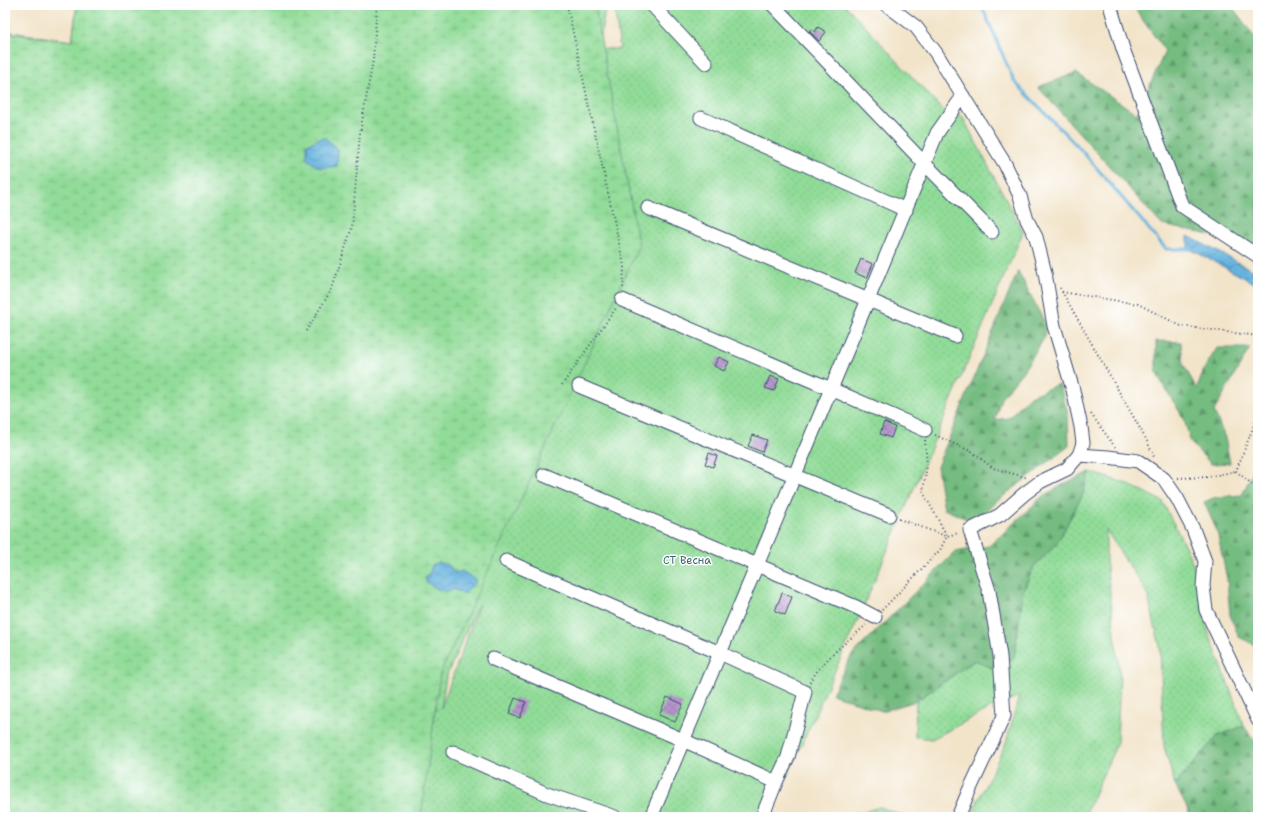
<svg xmlns="http://www.w3.org/2000/svg" width="1263" height="822" viewBox="0 0 1263 822" font-family="'Shantell Sans',sans-serif">
<defs>
<pattern id="grass-dots" width="8" height="8" patternUnits="userSpaceOnUse"><rect width="8" height="8" fill="#91dc98"/><path d="M2 2h.1M6 6h.1" fill="none" stroke="#7cbd85" stroke-width="1.8" stroke-linecap="round"/></pattern>
<pattern id="forest-firs" width="22" height="20" patternUnits="userSpaceOnUse"><rect width="22" height="20" fill="#74bc80"/><path d="M5 1l3.5 6h-7zM16 11l3.5 6h-7z" fill="#5e996c"/></pattern>
<pattern id="wetland-marsh" width="20" height="14" patternUnits="userSpaceOnUse"><rect width="20" height="14" fill="#91dc98"/><path d="M1 5h8M5 5V1M11 12h8M15 12V8" fill="none" stroke="#7cbd85"/></pattern>
<pattern id="water-waves" width="16" height="10" patternUnits="userSpaceOnUse"><rect width="16" height="10" fill="#65b2de"/><path d="M0 5q4-4 8 0t8 0" fill="none" stroke="#5291b7"/></pattern>
<pattern id="building-cross-hatch" width="8" height="8" patternUnits="userSpaceOnUse"><rect width="8" height="8" fill="#b794ce"/><path d="M0 0l8 8M0 8l8-8" fill="none" stroke="#9479aa"/></pattern>
</defs>
<rect width="100%" height="100%" fill="#fff"/>
<filter id="ink" filterUnits="userSpaceOnUse"><feTurbulence type="fractalNoise" baseFrequency=".025" numOctaves="2"/><feDisplacementMap in="SourceGraphic" scale="8" xChannelSelector="R" yChannelSelector="G"/><feConvolveMatrix kernelMatrix="1 2 1 2 8 2 1 2 1" color-interpolation-filters="sRGB"/></filter>
<filter id="wash" filterUnits="userSpaceOnUse"><feTurbulence type="fractalNoise" baseFrequency=".012" numOctaves="4" result="noise"/><feDisplacementMap in="SourceGraphic" scale="16" xChannelSelector="R" yChannelSelector="G"/><feGaussianBlur stdDeviation="0.9" result="paint"/><feColorMatrix in="noise" values="0 0 0 0 0 0 0 0 0 0 0 0 0 0 0 0 0 1.4 0 .05"/><feComposite in="paint" operator="in"/></filter>
<g filter="url(#wash)">
<rect width="100%" height="100%" fill="#f2e4c9"/>
<path fill="url(#grass-dots)" stroke="#56867b" fill-rule="evenodd" d="M 77,5 L 606,5 L 598,49 L 620,49 L 614,5 L 845,5 L 944,111 L 962,116 L 1023,232 L 860,615 L 769,817 L 5,817 L 5,31 L 72,41 ZM 478,605 L 479,605 L 441,708 L 446,677 Z
M 1090,472 L 1125,483 L 1162,501 L 1185,546 L 1198,575 L 1203,611 L 1207,628 L 1244,726 L 1217,736 L 1175,785 L 1164,746 L 1160,646 L 1147,593 L 1106,530 L 1106,560 L 1120,676 L 1117,743 L 1084,817 L 970,817 L 1006,743 L 1019,696 L 991,708 L 932,739 L 915,737 L 916,701 L 975,660 L 992,668 L 1014,658 L 1023,591 L 1034,566 L 1056,545 L 1082,496 Z
M 880,807 L 906,817 L 845,817 Z"/>
<path fill="url(#forest-firs)" stroke="#48766f" d="M 1132,5 L 1231,5 L 1258,42 L 1258,245 L 1162,225 L 1038,87 L 1076,73 L 1137,114 L 1165,51 Z
M 1018,271 L 1046,325 L 1045,337 L 1023,371 L 1001,398 L 995,420 L 1008,418 L 1030,396 L 1059,384 L 1068,413 L 1069,446 L 997,501 L 987,511 L 967,519 L 944,509 L 937,467 Z
M 1156,341 L 1181,342 L 1183,364 L 1197,389 L 1204,369 L 1217,348 L 1250,348 L 1214,411 L 1225,438 L 1230,463 L 1211,464 L 1191,443 L 1184,419 L 1156,373 Z
M 1258,461 L 1258,678 L 1257,676 L 1257,646 L 1239,637 L 1230,615 L 1227,579 L 1217,531 L 1204,502 L 1216,497 L 1242,495 Z
M 1090,472 L 1082,496 L 1056,545 L 1034,566 L 1023,591 L 1014,658 L 992,668 L 975,660 L 916,701 L 882,711 L 832,694 L 851,656 L 955,552 L 989,546 L 1043,496 L 1068,482 Z
M 1244,726 L 1258,746 L 1258,817 L 1188,817 L 1189,812 L 1175,785 L 1217,736 Z"/>
<path fill="url(#wetland-marsh)" stroke="#56867b" fill-rule="evenodd" d="M 77,5 L 597,5 L 596,14 L 639,246 L 440,674 L 421,817 L 5,817 L 5,33 L 72,41 ZM 451,569 L 457,573 L 464,594 L 426,576 L 430,573 Z"/>
<path fill="url(#water-waves)" stroke="#40709e" d="M 324,137 L 338,149 L 337,166 L 320,168 L 307,159 L 307,144 Z
M 1188,236 L 1258,273 L 1258,285 L 1188,248 Z
M 439,562 L 451,567 L 451,569 L 456,573 L 462,571 L 476,580 L 474,584 L 464,594 L 454,589 C 442,594 436,588 426,582 L 426,576 L 430,573 L 432,565 Z"/>
<g fill="none" stroke-linecap="round" stroke-linejoin="round">
<path stroke="#65b2de" stroke-width="3" d="M 979,5 L 983,9 L 1014,81 L 1082,151 L 1166,249 L 1191,249"/>
</g>
<g id="blocks">
<path fill="url(#building-cross-hatch)" d="M 818,27 L 826,32 L 819,41 L 809,31 L 811,29 L 815,32 Z
M 861,259 L 873,264 L 867,278 L 855,273 Z
M 719,357 L 729,362 L 724,371 L 714,366 Z
M 770,376 L 779,379 L 774,391 L 765,388 Z
M 884,422 L 895,427 L 891,438 L 880,434 Z
M 753,435 L 767,440 L 762,452 L 748,446 Z
M 709,453 L 717,456 L 713,467 L 705,464 Z
M 782,593 L 792,597 L 785,615 L 775,611 Z
M 667,697 L 683,704 L 675,722 L 659,715 Z
M 515,698 L 526,702 L 520,718 L 509,714 Z"/>
</g>
</g>
<g filter="url(#ink)">
<use href="#blocks" fill-opacity="0" stroke="#3b4a6e" stroke-width="1"/>
<g fill="none" stroke-linecap="round" stroke-linejoin="round">
<defs>
<path id="minor" d="M 652,5 L 706,63
M 773,5 L 925,164 L 992,232
M 887,5 L 916,27 L 936,53 L 1005,164 L 1020,196 L 1027,220 L 1036,237 L 1045,273 L 1054,326 L 1073,390 L 1081,427 L 1083,443 L 1079,455 L 1067,469 L 1040,482 L 1024,494 L 1000,515 L 970,530 L 989,591 L 1000,656 L 1004,716 L 968,793 L 958,817
M 1110,5 L 1123,49 L 1182,206 L 1258,256
M 701,118 L 906,210
M 648,208 L 955,336
M 622,300 L 831,389 L 925,430
M 579,386 L 889,515
M 1079,455 L 1108,457 L 1138,461 L 1164,479 L 1177,498 L 1193,529 L 1205,561 L 1203,586 L 1206,610 L 1258,720
M 544,475 L 757,565 L 856,607 L 875,617
M 506,561 L 720,653 L 805,692 L 788,757 L 776,782 L 762,817
M 493,659 L 683,740 L 776,782
M 453,752 L 547,794 L 615,817
M 651,817 L 831,389 L 937,133 L 963,96"/>
</defs>
<use href="#minor" stroke="#3b4a6e" stroke-width="15"/>
<path stroke="#3b4a6e" stroke-width="2" stroke-dasharray="1 3" stroke-linecap="butt" d="M 567,5 L 624,266 L 623,290
M 1060,288 L 1146,439 L 1155,459
M 1062,292 L 1138,304 L 1181,326 L 1258,336
M 306,331 L 332,289 L 352,227 L 360,133 L 373,60 L 377,5
M 562,385 L 616,308
M 1091,414 L 1115,447
M 1258,415 L 1236,471 L 1258,489
M 935,435 L 972,452 L 993,468 L 1028,478
M 925,440 L 927,465 L 923,492 L 947,536
M 1178,478 L 1208,477 L 1236,471
M 899,519 L 946,536
M 882,610 L 940,550 L 947,536 L 959,533
M 810,682 C 823,659 847,642 866,625"/>
<use href="#minor" stroke="#fff" stroke-width="13"/>
</g>
</g>
<g text-anchor="middle" stroke-width="3" stroke-linejoin="round" paint-order="stroke">
<g font-size="11" fill="#3e636f" stroke="#fff">
<text x="687" y="564">СТ Весна</text>
</g>
</g>
<rect width="1263" height="822" fill="none" stroke="#fff" stroke-width="20"/>
</svg>
